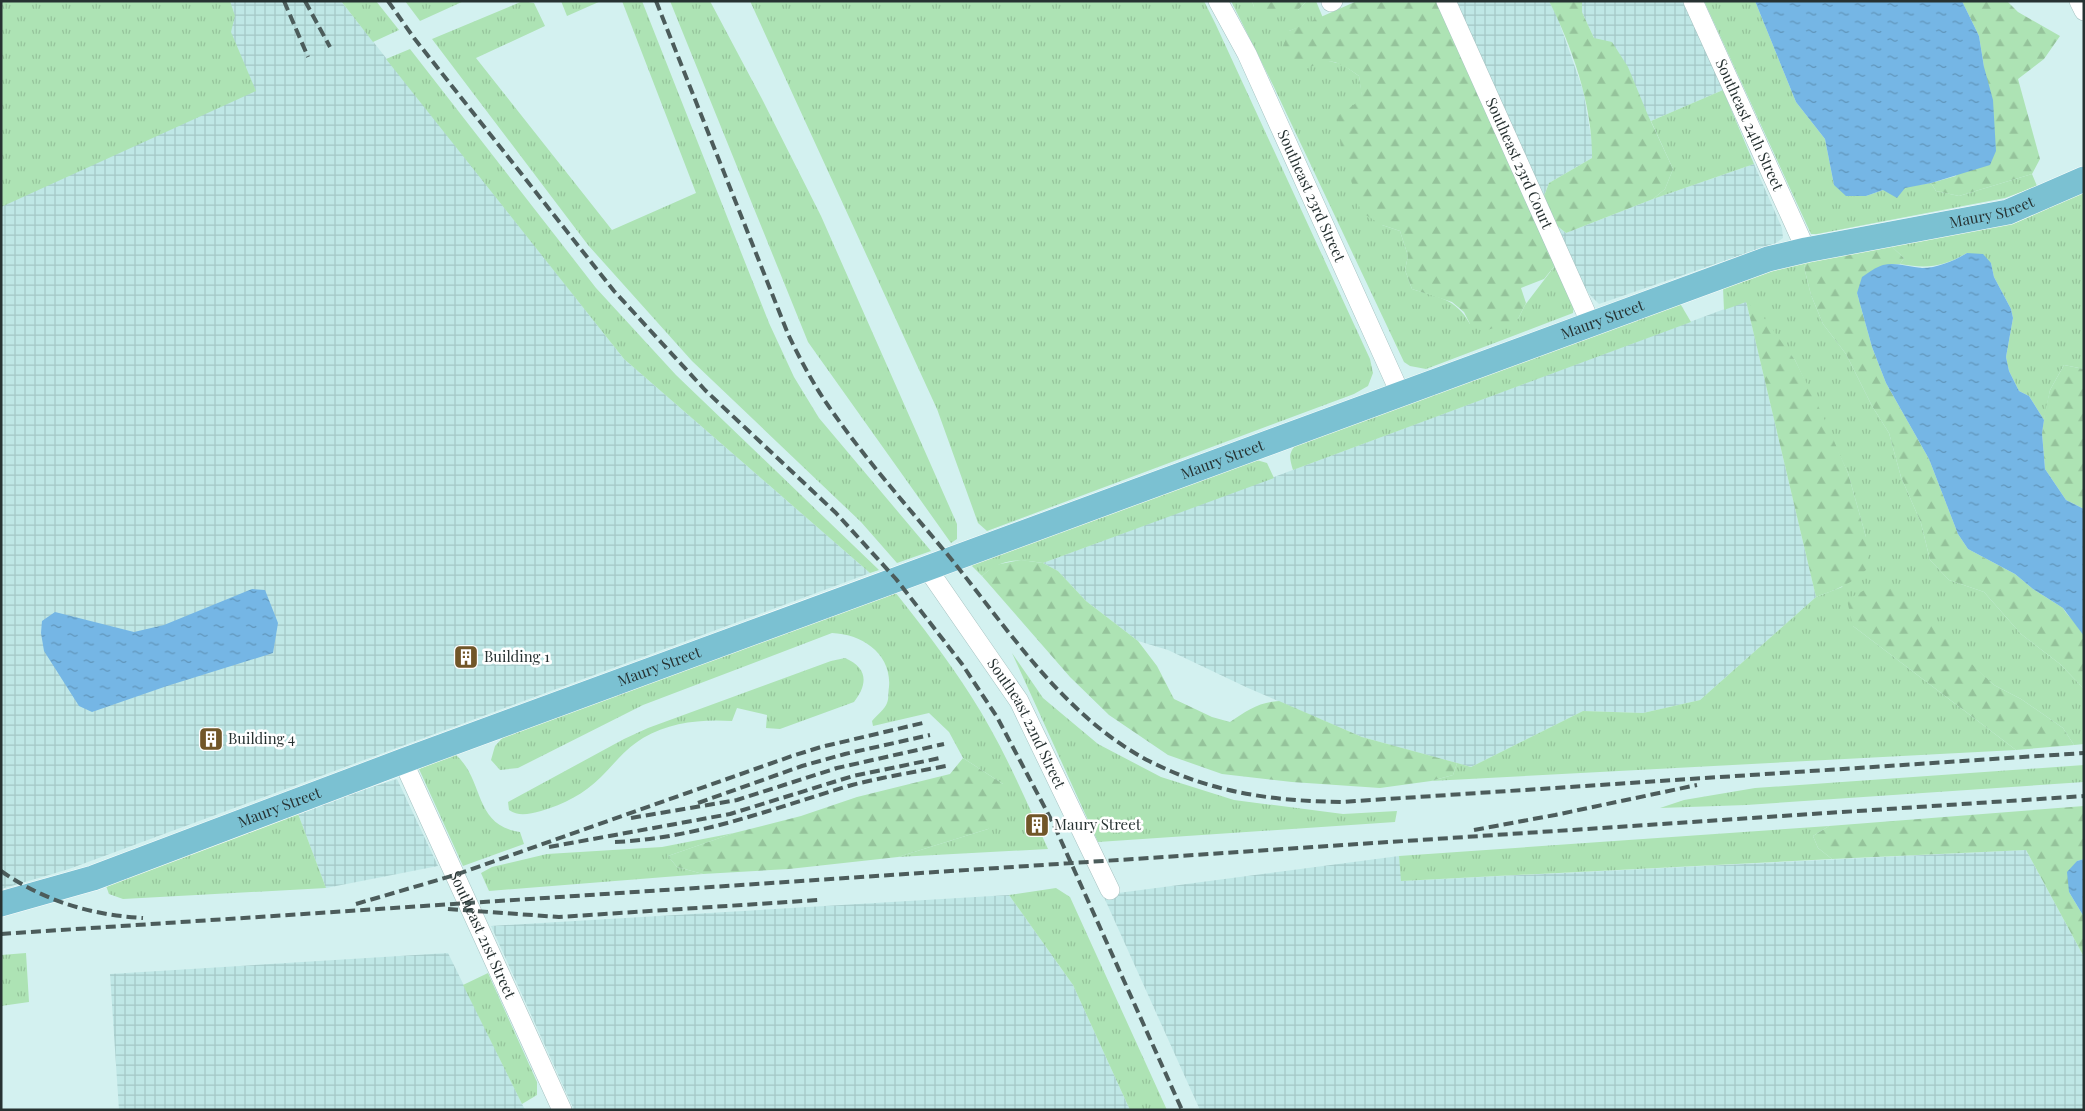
<svg xmlns="http://www.w3.org/2000/svg" width="2085" height="1111" viewBox="0 0 2085 1111" font-family="'Playfair Display',serif">
<defs>
<pattern id="industrial-grid" width="8" height="8" patternUnits="userSpaceOnUse" patternTransform="scale(1.25)"><rect width="8" height="8" fill="#bfe7e6"/><path d="M0 4h8M4 0v8" fill="none" stroke="#a4c7c6"/></pattern>
<pattern id="grass-tufts" width="24" height="20" patternUnits="userSpaceOnUse" patternTransform="scale(1.25)"><rect width="24" height="20" fill="#ade3b4"/><path d="M3 7l-1-3M5 7V3M7 7l1-3M15 17l-1-3M17 17v-4M19 17l1-3" fill="none" stroke="#95c39b"/></pattern>
<pattern id="forest-firs" width="22" height="20" patternUnits="userSpaceOnUse" patternTransform="scale(1.25)"><rect width="22" height="20" fill="#ade3b4"/><path d="M5 1l3.5 6h-7zM16 11l3.5 6h-7z" fill="#95c39b"/></pattern>
<pattern id="water-ripples" width="26" height="14" patternUnits="userSpaceOnUse" patternTransform="scale(1.25)"><rect width="26" height="14" fill="#75b6e5"/><path d="M2 4q2-2 4 0t4 0M15 11q2-2 4 0t4 0" fill="none" stroke="#6095ba"/></pattern>
</defs>
<rect width="100%" height="100%" fill="#d3f1f0"/>
<path fill="url(#industrial-grid)" d="M 1,1 L 341,1 L 624,359 L 870,573 L 69,869 L 1,889 Z
M 1455,1 L 1549,1 L 1557,16 L 1583,90 L 1592,142 L 1592,158 L 1549,183 L 1544,196 Z
M 1582,1 L 1683,1 L 1723,90 L 1651,121 L 1594,38 L 1582,12 Z
M 1754,164 L 1782,228 L 1783,238 L 1776,243 L 1599,304 L 1590,295 L 1582,284 L 1556,225 L 1566,233 L 1653,199 Z
M 1746,301 L 1816,597 L 1700,700 L 1643,713 L 1583,711 L 1471,767 L 1362,737 L 1248,688 L 1168,650 L 1138,641 L 1086,601 L 1058,571 L 1043,563 Z
M 397,779 L 438,866 L 326,888 L 297,811 Z
M 2026,850 L 2084,957 L 2084,1110 L 1200,1110 L 1103,895 L 1399,856 L 1402,881 Z
M 1009,895 L 1073,985 L 1130,1110 L 574,1110 L 491,926 Z
M 448,953 L 525,1110 L 119,1110 L 110,974 Z"/>
<path fill="url(#grass-tufts)" d="M 1,1 L 230,1 L 235,16 L 231,32 L 256,91 L 1,207 Z
M 341,1 L 376,1 L 399,30 L 373,42 Z
M 405,1 L 464,1 L 420,21 Z
M 523,1 L 534,3 L 545,26 L 476,58 L 612,230 L 696,193 L 622,1 L 642,1 L 769,323 L 794,377 L 819,418 L 931,551 L 897,563 L 861,522 L 692,361 L 588,245 L 432,39 Z
M 561,1 L 601,1 L 567,16 Z
M 670,1 L 710,1 L 762,99 L 821,216 L 957,524 L 957,539 L 951,543 L 808,342 Z
M 750,1 L 1204,1 L 1216,25 L 1370,359 L 1373,373 L 1368,386 L 1354,394 L 987,531 L 978,523 L 937,409 Z
M 1231,1 L 1252,1 L 1254,7 L 1298,10 L 1307,1 L 1316,1 L 1323,18 L 1289,31 L 1324,60 L 1342,64 L 1359,76 L 1382,225 L 1400,231 L 1408,256 L 1405,270 L 1412,289 C 1437,297 1456,298 1470,324 L 1518,319 L 1525,305 L 1557,263 L 1574,303 L 1573,313 L 1426,369 L 1410,366 L 1404,362 L 1273,85 Z
M 1704,1 L 1755,1 L 1796,102 L 1825,139 L 1834,185 L 1866,196 L 1883,190 L 1931,183 L 1936,191 L 1959,196 L 2032,174 L 2037,186 L 2005,198 L 1817,234 L 1811,234 Z
M 410,49 L 596,288 L 676,375 L 879,570 L 870,573 L 624,359 L 386,59 Z
M 1723,90 L 1754,164 L 1653,199 L 1665,189 L 1673,169 L 1651,121 Z
M 2084,191 L 2084,369 L 2064,365 L 2050,390 L 2044,420 L 2029,396 L 2019,391 L 2009,371 L 2006,357 L 2013,318 L 2011,309 L 1994,277 L 1991,263 L 1967,253 C 1943,267 1927,269 1900,264 L 1904,258 L 1890,245 Z
M 1808,260 L 1804,267 L 1811,295 L 1823,324 L 1846,354 L 1872,406 L 1889,433 L 1901,477 L 1921,523 L 1930,560 L 1949,580 L 1984,592 L 2021,634 L 2060,664 L 2084,689 L 2084,744 L 2074,745 L 2063,728 L 2021,699 L 1994,685 L 1948,643 L 1853,626 L 2016,750 L 1431,781 L 1453,775 L 1457,763 L 1471,767 L 1583,711 L 1643,713 L 1700,700 L 1816,597 L 1842,587 L 1866,537 L 1848,473 L 1795,360 L 1746,302 L 1724,310 L 1723,287 L 1752,275 Z
M 1676,303 L 1681,305 L 1691,322 L 1293,470 C 1289,457 1288,452 1299,442 Z
M 1253,459 L 1267,463 L 1274,478 L 1043,563 C 1016,559 1003,558 982,576 L 970,564 Z
M 895,592 C 922,626 948,660 971,696 C 1002,744 1025,798 1048,849 L 898,857 L 988,829 L 1003,784 L 963,758 L 949,732 L 929,713 L 873,726 L 872,721 C 877,715 885,709 887,703 C 889,699 888,692 889,687 C 892,654 862,634 832,633 L 643,705 L 518,768 L 500,770 L 491,760 L 495,746 L 507,733 Z
M 1012,653 L 1043,698 L 1098,744 L 1161,777 L 1234,800 L 1343,814 L 1397,811 L 1395,822 L 1098,842 Z
M 845,658 C 868,668 868,684 854,702 L 780,729 L 766,728 L 767,715 L 737,708 L 732,721 C 702,719 670,722 643,738 C 625,749 615,763 601,777 C 584,794 564,804 541,811 C 529,814 519,817 509,810 L 508,802 L 624,739 L 648,728 L 831,661 Z
M 452,755 L 456,755 C 485,781 473,825 520,832 L 524,844 L 463,866 L 419,769 Z
M 2084,765 L 2084,782 L 1746,805 L 1660,808 L 1684,800 L 1755,788 Z
M 297,811 L 326,888 L 123,899 L 109,894 L 105,883 Z
M 1829,826 L 1813,836 L 1818,848 L 1832,859 L 1401,881 L 1399,856 Z
M 734,833 L 668,856 L 677,867 L 703,874 L 489,891 L 481,873 L 492,867 L 547,854 L 662,847 Z
M 1056,888 L 1070,897 L 1167,1110 L 1130,1110 L 1073,985 L 1009,895 Z
M 26,953 L 29,1002 L 1,1006 L 1,955 Z
M 488,973 L 537,1082 L 537,1095 L 522,1104 L 463,985 Z"/>
<path fill="url(#forest-firs)" d="M 1252,1 L 1307,1 L 1298,10 L 1271,16 L 1254,7 Z
M 1357,1 L 1439,1 L 1557,263 L 1544,279 L 1521,288 L 1526,303 L 1518,319 L 1485,331 L 1470,324 L 1464,312 L 1452,302 L 1412,289 L 1405,270 L 1408,256 L 1400,231 L 1382,225 L 1361,212 L 1342,152 L 1336,117 L 1362,99 L 1359,76 C 1332,57 1329,58 1300,72 L 1289,61 L 1282,49 L 1289,31 Z
M 1549,1 L 1582,1 L 1582,12 L 1594,38 L 1612,42 L 1628,67 L 1647,113 L 1673,169 L 1665,189 L 1653,199 L 1566,233 L 1556,225 L 1544,196 L 1549,183 L 1592,158 C 1593,107 1572,46 1549,1 Z
M 1962,1 L 2007,1 L 2018,12 L 2060,36 L 2044,59 L 2018,79 L 2040,159 L 2032,174 L 1959,196 L 1936,191 L 1931,183 L 1956,176 L 1984,67 L 1979,36 Z
M 1890,245 L 1904,258 L 1900,264 L 1882,266 L 1857,293 L 1872,347 L 1886,383 L 1929,459 L 1958,534 L 1968,549 L 2015,574 L 2033,589 L 2063,608 C 2068,618 2081,625 2084,637 C 2085,649 2084,675 2084,689 L 2060,664 L 2021,634 L 1984,592 L 1949,580 L 1930,560 L 1921,523 L 1901,477 L 1889,433 L 1872,406 L 1846,354 L 1823,324 L 1811,295 L 1804,267 L 1808,260 Z
M 1746,301 L 1764,318 L 1795,360 L 1823,416 L 1848,473 L 1866,537 L 1868,568 C 1854,583 1835,590 1816,597 Z
M 2064,365 L 2084,369 L 2084,509 L 2066,500 L 2045,469 L 2042,433 L 2045,412 L 2050,390 Z
M 1021,560 L 1043,563 L 1058,571 L 1086,601 L 1138,641 L 1157,666 L 1174,699 L 1212,717 L 1230,722 C 1246,711 1259,702 1279,701 L 1362,737 L 1457,763 L 1453,775 L 1431,781 L 1380,788 L 1292,782 L 1222,774 L 1168,755 L 1109,715 L 1070,677 L 982,576 L 995,565 Z
M 1868,588 L 1892,588 L 1994,685 L 2021,699 L 2063,728 L 2074,745 L 2016,750 L 1853,626 L 1847,600 Z
M 963,758 L 1003,784 L 1005,806 L 988,829 L 898,857 L 789,869 L 703,874 L 677,867 L 668,856 L 734,833 L 801,816 L 857,797 L 950,774 Z
M 2084,806 L 2084,859 L 2077,861 L 2069,892 L 2084,917 L 2084,957 L 2026,850 L 1832,859 L 1818,848 L 1813,836 L 1829,826 Z"/>
<path fill="url(#water-ripples)" d="M 1755,1 L 1962,1 L 1979,36 L 1984,67 L 1993,100 L 1996,151 L 1990,165 L 1931,183 L 1905,188 L 1897,198 L 1883,190 L 1866,196 L 1846,196 L 1834,185 L 1825,139 L 1796,102 Z
M 1967,253 L 1983,254 L 1991,263 L 1994,277 L 2011,309 L 2013,318 L 2006,357 L 2009,371 L 2019,391 L 2029,396 L 2044,420 L 2042,433 L 2045,469 L 2066,500 L 2084,509 L 2084,636 L 2063,608 L 2033,589 L 2015,574 L 1968,549 L 1958,534 L 1929,459 L 1886,383 L 1872,347 L 1857,293 L 1862,277 C 1868,273 1876,267 1883,265 C 1896,262 1909,267 1922,268 C 1937,268 1954,261 1967,253 Z
M 252,589 L 265,590 L 278,623 L 273,653 L 167,686 L 92,712 L 79,706 L 44,651 L 41,633 L 42,621 L 55,612 L 134,632 L 164,625 Z
M 2084,859 L 2084,917 L 2069,892 L 2067,872 L 2077,861 Z"/>
<g fill="none" stroke-linecap="round" stroke-linejoin="round">
<defs>
<g id="minor">
<path id="s1" d="M 1218,1 L 1247,54 L 1400,393"/>
<path id="s2" d="M 1446,1 L 1591,324"/>
<path id="s3" d="M 1693,1 L 1806,250"/>
<path d="M 2079,1 L 2084,11"/>
<path d="M 1331,2 L 1333,1"/>
<path id="s4" d="M 927,568 L 1019,701 L 1110,890"/>
<path id="s5" d="M 403,761 L 562,1110"/>
</g>
<g id="major">
<path id="s6" d="M 1,904 L 93,878 L 403,761 L 1768,259 L 1806,250 L 2008,212 L 2084,179"/>
</g>
</defs>
<use href="#minor" stroke="#a5c2c1" stroke-width="20"/>
<use href="#major" stroke="#fff" stroke-width="26"/>
<use href="#minor" stroke="#fff" stroke-width="19"/>
<use href="#major" stroke="#7bc1d2" stroke-width="25"/>
<path stroke="#4c5c5b" stroke-width="4" stroke-dasharray="10 5" stroke-linecap="butt" d="M 284,1 L 308,57
M 305,1 L 330,47
M 388,1 L 414,38 L 614,291 L 705,390 L 836,513 L 896,579 L 962,664 L 997,717 L 1054,825 L 1182,1110
M 656,1 L 788,334 C 799,357 811,380 825,401 C 863,457 909,508 952,560 C 1010,632 1065,717 1149,761 C 1212,793 1273,801 1342,802 L 2084,753
M 698,803 L 802,766 L 845,754 L 930,735
M 631,818 L 737,800 L 837,768 L 944,744
M 1474,830 L 1555,815 L 1697,785
M 615,842 C 700,838 773,808 852,785 C 883,777 915,772 946,766
M 549,847 L 730,814 L 853,776 L 940,758
M 1,871 C 44,901 91,915 143,918
M 356,904 L 455,875 L 792,756 L 821,747 L 927,722
M 448,909 L 559,917 L 818,900
M 1,934 L 2084,796"/>
</g>
<defs>
<symbol id="building-square" viewBox="-11 -11 22 22"><rect x="-9" y="-9" width="18" height="18" rx="4" fill="#715628" stroke="#fff"/><path d="M-4-6H4V6H1V3H-1V6H-4ZM-2.5-4.3h1.7v1.8h-1.7ZM.8-4.3h1.7v1.8H.8ZM-2.5-1h1.7V.8h-1.7ZM.8-1h1.7V.8H.8Z" fill="#fff"/></symbol>
</defs>
<g fill-rule="evenodd">
<use href="#building-square" x="452" y="643" width="28" height="28"/>
<use href="#building-square" x="197" y="725" width="28" height="28"/>
<use href="#building-square" x="1023" y="811" width="28" height="28"/>
</g>
<g text-anchor="middle" stroke-width="5" stroke-linejoin="round" paint-order="stroke">
<g font-size="15" fill="#273232" stroke="#fff">
<text dy="5" stroke="none"><textPath href="#s3" startOffset="136">Southeast 24th Street</textPath></text>
<text dy="5" stroke="none"><textPath href="#s2" startOffset="178">Southeast 23rd Court</textPath></text>
<text dy="5" stroke="none"><textPath href="#s1" startOffset="216">Southeast 23rd Street</textPath></text>
<text dy="5" stroke="none"><textPath href="#s6" startOffset="2110">Maury Street</textPath></text>
<text dy="5" stroke="none"><textPath href="#s6" startOffset="1705">Maury Street</textPath></text>
<text dy="5" stroke="none"><textPath href="#s6" startOffset="1300">Maury Street</textPath></text>
<text dy="5" stroke="none"><textPath href="#s6" startOffset="700">Maury Street</textPath></text>
<text dy="5" stroke="none"><textPath href="#s4" startOffset="185">Southeast 22nd Street</textPath></text>
<text dy="5" stroke="none"><textPath href="#s6" startOffset="295">Maury Street</textPath></text>
<text dy="5" stroke="none"><textPath href="#s5" startOffset="191">Southeast 21st Street</textPath></text>
</g>
<g font-size="15" fill="#273232" stroke="#fff" text-anchor="start">
<text x="484" y="662">Building 1</text>
<text x="228" y="744">Building 4</text>
<text x="1054" y="830">Maury Street</text>
</g>
</g>
<rect width="2085" height="1111" fill="none" stroke="#273232" stroke-width="5"/>
</svg>
